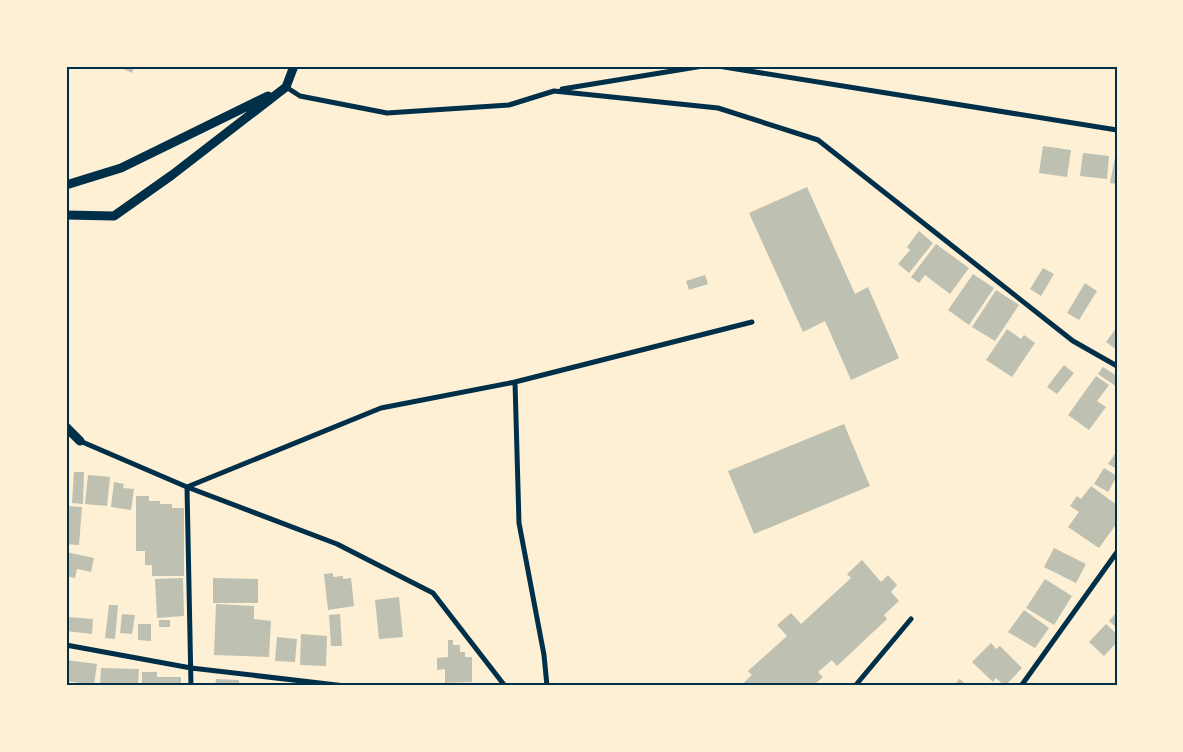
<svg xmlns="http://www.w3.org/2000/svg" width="1183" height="752" viewBox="0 0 1183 752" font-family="Arial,sans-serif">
<rect width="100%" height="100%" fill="#fdf0d5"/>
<path fill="#bec0b2" d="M 117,66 L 135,66 L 132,73 Z
M 1043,146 L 1071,150 L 1067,177 L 1039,173 Z
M 1083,153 L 1109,156 L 1107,179 L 1080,176 Z
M 1115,157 L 1117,157 L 1117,184 L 1110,183 Z
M 807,187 L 855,294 L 868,287 L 899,358 L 851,380 L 825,321 L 803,332 L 749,213 Z
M 919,231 L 933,243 L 909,273 L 898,264 L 910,250 L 907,247 Z
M 936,244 L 969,268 L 950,294 L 925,275 L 919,283 L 911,277 Z
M 1043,268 L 1054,274 L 1041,296 L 1030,289 Z
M 973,274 L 994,288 L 969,325 L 948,310 Z
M 705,275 L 708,284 L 689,290 L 686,281 Z
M 1085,283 L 1097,291 L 1079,320 L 1067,313 Z
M 996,290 L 1019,305 L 995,341 L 972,327 Z
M 1117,327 L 1117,350 L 1106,342 Z
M 1007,329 L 1021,339 L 1024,335 L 1035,343 L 1012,377 L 986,360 Z
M 1064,365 L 1074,373 L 1057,394 L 1047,387 Z
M 1103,367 L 1117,376 L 1117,387 L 1098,374 Z
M 1096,376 L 1109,385 L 1097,401 L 1106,407 L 1089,430 L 1068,415 Z
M 844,424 L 870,486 L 754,534 L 728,471 Z
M 1117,451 L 1117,469 L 1108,464 Z
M 1104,468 L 1117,476 L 1108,492 L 1094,484 Z
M 74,472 L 84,472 L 83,504 L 72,503 Z
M 88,475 L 110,477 L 107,506 L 85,504 Z
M 114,482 L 124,484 L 123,488 L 134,489 L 131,510 L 111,507 Z
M 1091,486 L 1117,505 L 1117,523 L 1099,548 L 1068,527 L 1079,512 L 1070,506 L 1077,496 L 1081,499 Z
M 136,496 L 149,496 L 149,501 L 160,501 L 160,504 L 172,504 L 172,508 L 184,508 L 184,576 L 152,576 L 152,565 L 145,565 L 145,551 L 136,551 Z
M 66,506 L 82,507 L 79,545 L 66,544 Z
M 1054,548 L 1086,564 L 1076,583 L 1044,567 Z
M 66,552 L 94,558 L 91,572 L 77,569 L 75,578 L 66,576 Z
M 862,560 L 881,582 L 888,575 L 897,585 L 891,592 L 899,601 L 884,615 L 887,619 L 837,666 L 832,660 L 818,672 L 823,677 L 813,686 L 740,686 L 752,675 L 748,671 L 787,636 L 777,625 L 791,613 L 801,624 L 851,578 L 847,574 Z
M 333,573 L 333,577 L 343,576 L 343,579 L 351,578 L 354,606 L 328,610 L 324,574 Z
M 183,578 L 184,616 L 157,618 L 155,579 Z
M 213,578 L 258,579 L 258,603 L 213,603 Z
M 1045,579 L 1072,596 L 1054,625 L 1026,608 Z
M 399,597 L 403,637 L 379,639 L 375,600 Z
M 216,604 L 254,606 L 254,619 L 271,621 L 269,657 L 214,655 Z
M 109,605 L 118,605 L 115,639 L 105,638 Z
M 1024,610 L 1049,628 L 1035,648 L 1008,632 Z
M 1117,612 L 1117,628 L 1109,621 Z
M 122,614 L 135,615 L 132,634 L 120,633 Z
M 340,614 L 342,646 L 331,646 L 329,615 Z
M 68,617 L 93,619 L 92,634 L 66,631 Z
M 159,620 L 170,620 L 170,627 L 159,627 Z
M 138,624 L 151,624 L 151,641 L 138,640 Z
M 1106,624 L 1117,634 L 1117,642 L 1104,656 L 1089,642 Z
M 301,634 L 327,636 L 326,666 L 300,665 Z
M 277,637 L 297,639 L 295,662 L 275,661 Z
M 448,640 L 453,640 L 453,645 L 460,645 L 460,652 L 465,652 L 465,657 L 472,657 L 472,682 L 445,683 L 445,669 L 437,670 L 437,658 L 448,657 Z
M 991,643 L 996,649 L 1000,646 L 1022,668 L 1005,686 L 996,678 L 993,682 L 972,662 Z
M 66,660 L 97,664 L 94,685 L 66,681 Z
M 101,668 L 139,669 L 138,686 L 100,686 Z
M 142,672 L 157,672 L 157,677 L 181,677 L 181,686 L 142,686 Z
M 216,679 L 239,680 L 239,686 L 215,686 Z
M 959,679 L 969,686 L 954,686 Z"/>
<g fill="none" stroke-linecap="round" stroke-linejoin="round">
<path stroke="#003049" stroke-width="5" d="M 718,66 L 1117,130
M 286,87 L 300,96 L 387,113 L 509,105 L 554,91 L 718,108 L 818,140 L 1073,341 L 1117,366
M 562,89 L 703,66
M 515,382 L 519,523 L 544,655 L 547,686
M 80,441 L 187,487 L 337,544 L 433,593 L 505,686
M 66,645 L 191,668 L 345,686
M 191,686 L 187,487 L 381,408 L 515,382 L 752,322
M 855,686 L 911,619
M 1021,686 L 1117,552"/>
<path stroke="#003049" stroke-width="9" d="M 66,185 L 121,168 L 268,96
M 66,215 L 114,216 L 172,175 L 286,87 L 294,66
M 66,427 L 80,441"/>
</g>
<rect width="1183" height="752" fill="none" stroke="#fdf0d5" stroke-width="135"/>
<rect x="68" y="68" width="1048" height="616" fill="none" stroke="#003049" stroke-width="2"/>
</svg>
